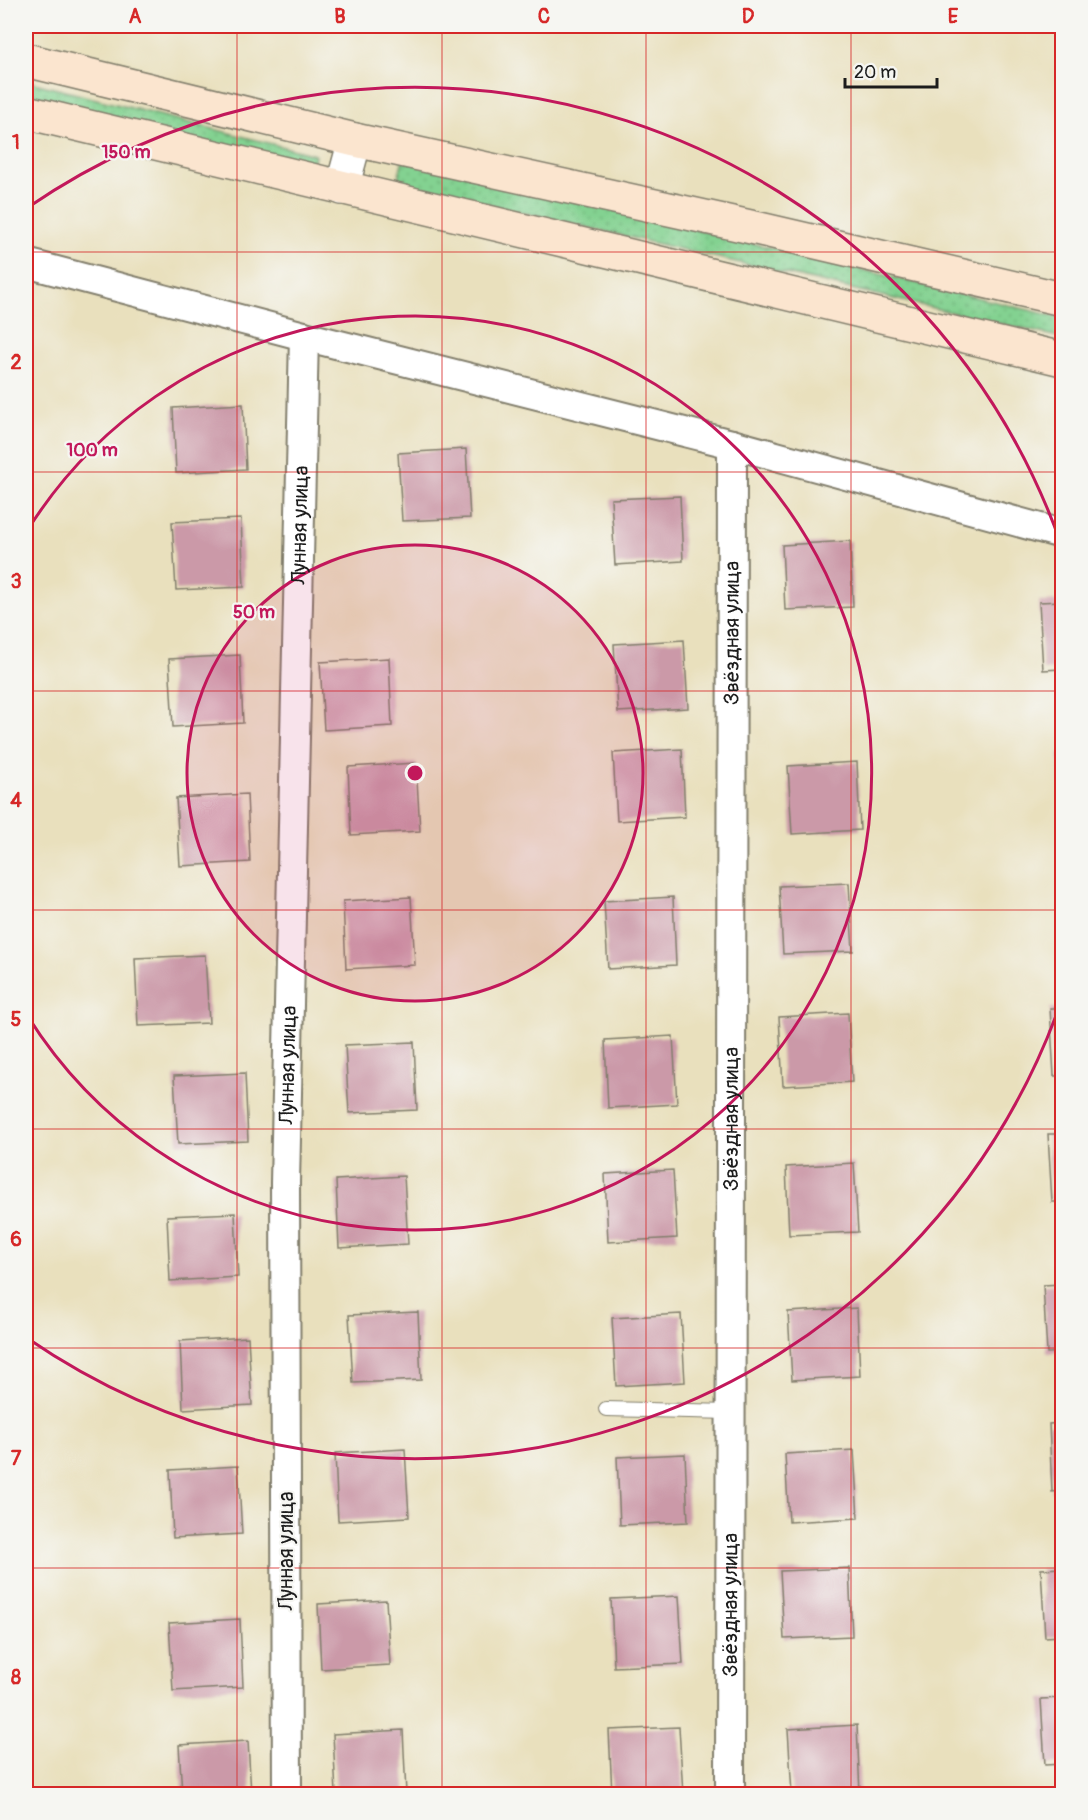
<svg xmlns="http://www.w3.org/2000/svg" width="1088" height="1820" viewBox="0 0 1088 1820" font-family="Pangolin,sans-serif">
<defs>
<pattern id="grass-dots" width="8" height="8" patternUnits="userSpaceOnUse" patternTransform="scale(1.5)"><rect width="8" height="8" fill="#83d291"/><path d="M2 2h.1M6 6h.1" fill="none" stroke="#71b47c" stroke-width="1.8" stroke-linecap="round"/></pattern>
</defs>
<rect width="100%" height="100%" fill="#f6f6f2"/>
<filter id="ink" filterUnits="userSpaceOnUse"><feTurbulence type="fractalNoise" baseFrequency=".0167" numOctaves="2"/><feDisplacementMap in="SourceGraphic" scale="12" xChannelSelector="R" yChannelSelector="G"/><feConvolveMatrix kernelMatrix="1 2 1 2 8 2 1 2 1" color-interpolation-filters="sRGB"/></filter>
<filter id="wash" filterUnits="userSpaceOnUse"><feTurbulence type="fractalNoise" baseFrequency=".008" numOctaves="4" result="noise"/><feDisplacementMap in="SourceGraphic" scale="24" xChannelSelector="R" yChannelSelector="G"/><feGaussianBlur stdDeviation="1.35" result="paint"/><feColorMatrix in="noise" values="0 0 0 0 0 0 0 0 0 0 0 0 0 0 0 0 0 1.4 0 .05"/><feComposite in="paint" operator="in"/></filter>
<g filter="url(#wash)">
<rect width="100%" height="100%" fill="#e9e0bd"/>
<path fill="url(#grass-dots)" stroke="#507756" stroke-width="1.5" d="M 26,81 L 315,155 L 312,170 L 26,101 Z
M 403,159 L 1062,318 L 1062,338 L 397,183 Z"/>
<g id="blocks">
<path fill="#cb99a8" d="M 243,404 L 246,469 L 176,473 L 173,408 Z
M 466,449 L 470,518 L 402,521 L 398,453 Z
M 680,496 L 683,561 L 615,565 L 611,499 Z
M 241,519 L 244,587 L 176,590 L 172,522 Z
M 850,541 L 853,607 L 785,610 L 782,545 Z
M 1062,601 L 1062,669 L 1043,670 L 1039,602 Z
M 684,640 L 688,708 L 618,712 L 614,644 Z
M 240,655 L 243,723 L 173,727 L 169,659 Z
M 389,658 L 392,726 L 324,730 L 320,662 Z
M 682,749 L 685,817 L 617,821 L 613,753 Z
M 1059,754 L 1062,754 L 1062,789 L 1061,789 Z
M 857,762 L 860,830 L 792,834 L 788,766 Z
M 416,763 L 420,831 L 351,835 L 348,767 Z
M 247,794 L 250,862 L 180,866 L 176,798 Z
M 849,883 L 853,951 L 783,954 L 779,886 Z
M 411,897 L 415,965 L 346,969 L 343,901 Z
M 673,897 L 676,965 L 608,969 L 604,901 Z
M 205,955 L 209,1023 L 138,1026 L 135,958 Z
M 1050,1008 L 1062,1008 L 1062,1076 L 1054,1076 Z
M 848,1013 L 852,1082 L 783,1086 L 779,1017 Z
M 673,1036 L 677,1104 L 608,1108 L 605,1040 Z
M 414,1042 L 417,1110 L 349,1113 L 345,1045 Z
M 245,1073 L 248,1141 L 178,1144 L 174,1076 Z
M 1048,1134 L 1062,1134 L 1062,1202 L 1052,1202 Z
M 854,1163 L 858,1232 L 789,1235 L 786,1167 Z
M 673,1170 L 677,1238 L 608,1242 L 605,1174 Z
M 404,1176 L 408,1244 L 339,1248 L 336,1180 Z
M 235,1213 L 238,1277 L 170,1281 L 167,1216 Z
M 1062,1284 L 1062,1352 L 1047,1353 L 1043,1285 Z
M 857,1308 L 860,1376 L 792,1380 L 788,1312 Z
M 418,1312 L 421,1380 L 353,1383 L 349,1315 Z
M 681,1314 L 685,1382 L 616,1386 L 612,1318 Z
M 248,1337 L 252,1405 L 183,1409 L 180,1341 Z
M 1062,1423 L 1062,1491 L 1052,1492 L 1049,1424 Z
M 405,1449 L 409,1517 L 338,1521 L 335,1453 Z
M 854,1450 L 858,1518 L 789,1522 L 785,1454 Z
M 685,1454 L 688,1522 L 620,1525 L 617,1457 Z
M 238,1466 L 242,1534 L 173,1538 L 170,1470 Z
M 849,1568 L 852,1636 L 784,1639 L 780,1571 Z
M 1062,1568 L 1062,1636 L 1045,1637 L 1041,1569 Z
M 679,1596 L 683,1664 L 614,1667 L 611,1599 Z
M 386,1600 L 390,1665 L 321,1669 L 318,1604 Z
M 240,1619 L 243,1687 L 173,1691 L 169,1623 Z
M 1062,1698 L 1062,1764 L 1045,1765 L 1041,1699 Z
M 857,1725 L 860,1794 L 792,1794 L 788,1729 Z
M 679,1727 L 683,1794 L 612,1794 L 609,1730 Z
M 403,1730 L 406,1794 L 336,1794 L 333,1734 Z
M 248,1741 L 251,1794 L 182,1794 L 179,1745 Z"/>
</g>
</g>
<g filter="url(#ink)">
<use href="#blocks" fill-opacity="0" stroke="#827e6c" stroke-width="1.5"/>
<g fill="none" stroke-linecap="round" stroke-linejoin="round">
<defs>
<path id="service" d="M 606,1409 L 730,1412"/>
<g id="minor">
<path d="M 26,263 L 304,336 L 732,444 L 1062,534"/>
<path id="s1" d="M 287,1794 L 285,1183 L 304,336"/>
<path id="s2" d="M 730,1794 L 732,444"/>
</g>
<path id="tertiary" d="M 342,188 L 355,140"/>
<path id="secondary" d="M 26,60 L 355,140 L 760,229 L 1062,299
M 26,112 L 1062,359"/>
</defs>
<use href="#service" stroke="#827e6c" stroke-width="16"/>
<use href="#minor" stroke="#827e6c" stroke-width="32"/>
<use href="#tertiary" stroke="#827e6c" stroke-width="36"/>
<use href="#secondary" stroke="#827e6c" stroke-width="36"/>
<use href="#service" stroke="#fff" stroke-width="14"/>
<use href="#minor" stroke="#fff" stroke-width="28"/>
<use href="#tertiary" stroke="#fff" stroke-width="33"/>
<use href="#secondary" stroke="#fbe5cf" stroke-width="33"/>
</g>
</g>
<path fill="none" stroke="#d62828" stroke-width="1.5" stroke-opacity="0.55" d="M 237,26 L 237,1794M 442,26 L 442,1794M 646,26 L 646,1794M 851,26 L 851,1794M 26,252 L 1062,252M 26,472 L 1062,472M 26,691 L 1062,691M 26,910 L 1062,910M 26,1129 L 1062,1129M 26,1348 L 1062,1348M 26,1568 L 1062,1568"/>
<circle cx="415" cy="773" r="228" fill="#c2185b" fill-opacity=".12"/>
<g fill="none" stroke="#c2185b" stroke-width="3">
<circle cx="415" cy="773" r="228"/>
<path d="M27 531A457 457 0 1 1 27 1015"/>
<path d="M1061 1002A685 685 0 0 1 27 1338M27 208A685 685 0 0 1 1061 544"/>
</g>
<g text-anchor="middle" stroke-width="4.5" stroke-linejoin="round" paint-order="stroke">
<g font-size="21" fill="#1c1c1c" stroke="#f6f6f2">
<text dy="7" stroke="none"><textPath href="#s1" startOffset="1269">Лунная улица</textPath></text>
<text dy="7" stroke="none"><textPath href="#s2" startOffset="1161">Звёздная улица</textPath></text>
<text dy="7" stroke="none"><textPath href="#s1" startOffset="729">Лунная улица</textPath></text>
<text dy="7" stroke="none"><textPath href="#s2" startOffset="675">Звёздная улица</textPath></text>
<text transform="translate(286 1551) rotate(-90)" y="7">Лунная улица</text>
<text dy="7" stroke="none"><textPath href="#s2" startOffset="189">Звёздная улица</textPath></text>
</g>
</g>
<circle cx="415" cy="773" r="9" fill="#c2185b" stroke="#f6f6f2" stroke-width="3"/>
<g font-size="18" text-anchor="middle" font-weight="bold" fill="#c2185b" stroke="#f6f6f2" stroke-width="4.5" stroke-linejoin="round" paint-order="stroke">
<text x="126" y="158">150 m</text>
<text x="92" y="456">100 m</text>
<text x="254" y="618">50 m</text>
</g>
<rect width="1088" height="1820" fill="none" stroke="#f6f6f2" stroke-width="66"/>
<path d="M845 78v9h92v-9" fill="none" stroke="#1c1c1c" stroke-width="3"/>
<text x="854" y="78" font-size="18" fill="#1c1c1c" stroke="#f6f6f2" stroke-width="4.5" paint-order="stroke">20 m</text>
<rect x="33" y="33" width="1022" height="1754" fill="none" stroke="#d62828" stroke-width="2"/>
<g font-size="20" text-anchor="middle" font-weight="bold" fill="#d62828">
<text x="135" y="23">A</text>
<text x="340" y="23">B</text>
<text x="544" y="23">C</text>
<text x="748" y="23">D</text>
<text x="953" y="23">E</text>
<text x="16" y="149">1</text>
<text x="16" y="369">2</text>
<text x="16" y="588">3</text>
<text x="16" y="807">4</text>
<text x="16" y="1026">5</text>
<text x="16" y="1246">6</text>
<text x="16" y="1465">7</text>
<text x="16" y="1684">8</text>
</g>
</svg>
